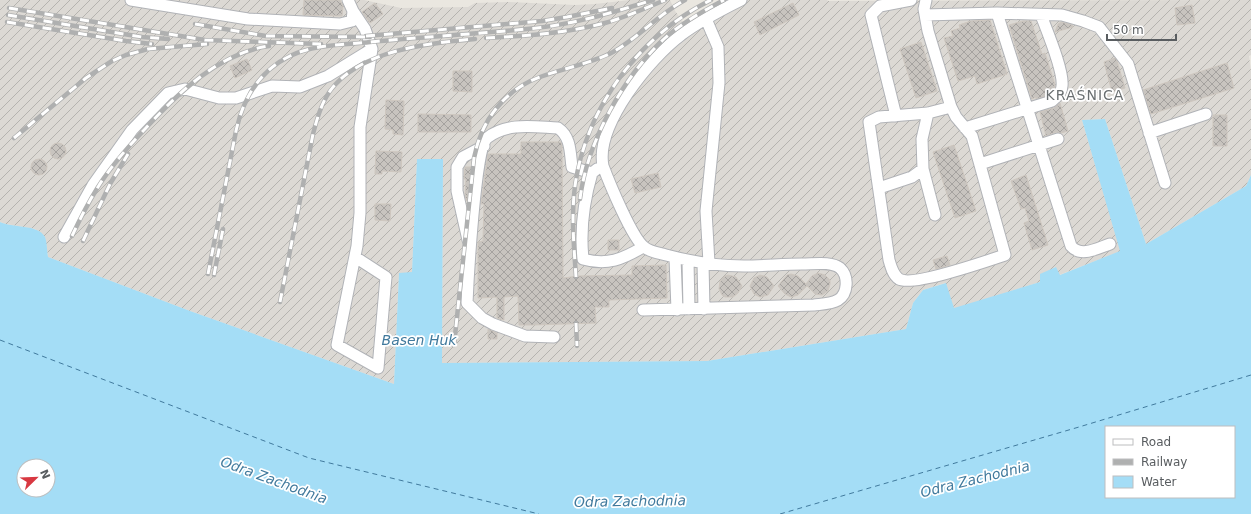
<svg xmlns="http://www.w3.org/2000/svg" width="1251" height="514" viewBox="0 0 1251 514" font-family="'DejaVu Sans',sans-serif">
<defs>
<pattern id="industrial-furrows" width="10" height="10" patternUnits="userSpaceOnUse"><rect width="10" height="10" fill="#dcd9d4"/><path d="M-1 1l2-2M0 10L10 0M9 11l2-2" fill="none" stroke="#b5b3af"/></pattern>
<pattern id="building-cross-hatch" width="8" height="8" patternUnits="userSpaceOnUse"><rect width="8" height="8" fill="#c8c4bf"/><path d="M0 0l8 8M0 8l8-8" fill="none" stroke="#a5a29f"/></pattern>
</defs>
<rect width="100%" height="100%" fill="#eae7e0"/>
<path fill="url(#industrial-furrows)" d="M 0,0 L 339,0 L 343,5 L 354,2 L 354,0 L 364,0 L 401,8 L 468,7 L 475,3 L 509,2 L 575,5 L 595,4 L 630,0 L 670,0 L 675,11 L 686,26 L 731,0 L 827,0 L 828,1 L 1251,0 L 1251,55 L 1249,56 L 1251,71 L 1251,175 L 1246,186 L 1146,244 L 1105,119 L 1082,120 L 1121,251 L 1059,275 L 1055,267 L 1040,282 L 954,309 L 945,283 L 923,290 L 913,303 L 906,329 L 707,361 L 442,363 L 443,159 L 417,159 L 412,273 L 399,273 L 394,384 L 190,311 L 48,257 L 45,237 L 35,229 L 6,224 L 0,222 Z"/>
<path fill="#a4ddf6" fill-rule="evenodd" d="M 1105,119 L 1146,244 L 1246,186 L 1251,175 L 1251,514 L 0,514 L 0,222 C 12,228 38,224 45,237 C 47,242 47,251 48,257 L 190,311 L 394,384 L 399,273 L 412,272 L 417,159 L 443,159 L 442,363 L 707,361 L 906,329 L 913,303 L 923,290 L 946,283 L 954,308 L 1040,282 L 1040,274 L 1056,267 L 1060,275 L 1120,251 L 1082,120 ZM 1106,427 L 1234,427 L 1234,497 L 1106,497 ZM 24,466 L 48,466 L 48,490 L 24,490 Z"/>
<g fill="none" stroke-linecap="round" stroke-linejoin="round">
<path stroke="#417a9d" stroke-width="1" stroke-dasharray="5 4" stroke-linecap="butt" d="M 0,340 L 309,458 L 539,514
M 780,514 L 1079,427 L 1251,375"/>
</g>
<path fill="url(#building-cross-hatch)" stroke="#cec7bf" d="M 304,0 L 340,0 L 343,5 L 342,16 L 303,15 Z
M 375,3 L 383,14 L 370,23 L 362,12 Z
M 793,3 L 799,15 L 760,35 L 754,22 Z
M 1192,5 L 1195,23 L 1177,25 L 1175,8 Z
M 990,20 L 1007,74 L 977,84 L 975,76 L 958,81 L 944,38 L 953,36 L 951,31 L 960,28 L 959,25 L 971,21 Z
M 1023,21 L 1031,21 L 1042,54 L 1045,53 L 1055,85 L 1054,89 L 1049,95 L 1036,99 L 1036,97 L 1032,99 L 1009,25 Z
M 1061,22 L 1072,25 L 1073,27 L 1055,32 L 1058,24 Z
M 921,42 L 937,91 L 916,98 L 900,49 Z
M 1115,58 L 1117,61 L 1125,88 L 1112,92 L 1104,62 Z
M 247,59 L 252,70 L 235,78 L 230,66 Z
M 1227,63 L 1234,88 L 1151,114 L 1143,90 Z
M 453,71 L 472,71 L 472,92 L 453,91 Z
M 386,100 L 404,101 L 403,135 L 393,134 L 393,130 L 385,129 Z
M 1060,103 L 1068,131 L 1061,133 L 1056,132 L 1046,136 L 1040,112 L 1054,108 Z
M 418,114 L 471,115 L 471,132 L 418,132 Z
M 1213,115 L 1227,115 L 1227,146 L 1213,146 Z
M 521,142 L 561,142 L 562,147 L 563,278 L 579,276 L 632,275 L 632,266 L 666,265 L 667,298 L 609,300 L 609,307 L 595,307 L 596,323 L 532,325 L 519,325 L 518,296 L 504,297 L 504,320 L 497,318 L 497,297 L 478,298 L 478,242 L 483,241 L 484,204 L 481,204 L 488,154 L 521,154 Z
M50 151a8 8 0 1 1 16 0a8 8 0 1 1-16 0Z
M 954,145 L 976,211 L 955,218 L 933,152 Z
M 376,151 L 402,152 L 401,172 L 382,171 L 382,174 L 375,174 Z
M31 167a8 8 0 1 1 16 0a8 8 0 1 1-16 0Z
M 465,167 L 472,167 L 467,201 L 465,196 L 466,179 L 464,179 Z
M 658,173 L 661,187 L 635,193 L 631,179 Z
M 1026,175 L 1048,245 L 1032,250 L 1024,223 L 1029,221 L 1025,208 L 1021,209 L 1011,181 Z
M 375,204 L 391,204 L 390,221 L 375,220 Z
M 608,240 L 619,240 L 619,250 L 608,250 Z
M 947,256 L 950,265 L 936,269 L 933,260 Z
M 818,273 L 825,275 L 830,280 L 830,284 L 828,291 L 822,295 L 815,294 L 807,286 L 798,295 L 791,297 L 785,294 L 778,286 L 787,275 L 791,274 L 798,276 L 806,284 L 812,276 Z
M 728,275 L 736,277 L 742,286 L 738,293 L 733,297 L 725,297 L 722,295 L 719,289 L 720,281 L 725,276 Z
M 760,275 L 767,277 L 774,286 L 768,295 L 760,297 L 754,294 L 750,286 L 754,278 Z
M 488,329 L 497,333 L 497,339 L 488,339 Z"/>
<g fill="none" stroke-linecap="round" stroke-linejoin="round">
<defs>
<path id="minor" d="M 131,0 L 248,19 L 340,24 L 352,21 L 353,11 L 348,0
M 926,0 L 924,9 L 928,31 L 951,107 L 956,117 L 972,136 L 1005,255 C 987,261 912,287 899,279 C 893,275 891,267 889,260 L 869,122 L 879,117 L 928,113 L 951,107
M 353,11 L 365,29 L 372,49 L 360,127 L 360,213 L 357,246 L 337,345 L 378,368 L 386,277 L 355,257
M 997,13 L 1071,246 C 1081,258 1098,248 1110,244
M 925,15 L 997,13 L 1062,15 L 1083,21 L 1099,27 L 1128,64 L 1165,183
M 706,19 L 718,47 L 719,83 L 706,211 L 709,263
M 928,113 L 922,139 L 923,169 L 935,215
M 896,116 L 871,15 L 880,6 L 911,0
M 965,128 L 1052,101 C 1057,97 1062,92 1062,86 C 1064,71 1047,31 1041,15
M 1149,133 L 1206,114
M 980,164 L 1058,139
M 597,169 L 592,173 C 584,200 580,230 583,259 C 607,266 623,259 643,247
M 879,188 L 912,177 L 923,169
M 64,237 L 93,185 L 132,130 L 168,93 L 185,89 L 219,98 L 236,98 L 272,86 L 300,87 L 328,76 L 372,49
M 468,240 L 457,191 L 457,167 L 463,157 L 484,146
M 675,258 L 677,310
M 688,261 L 689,309
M 703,263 L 704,309
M 643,310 L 814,305 C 822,304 831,304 838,300 C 848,294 849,276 840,268 C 831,261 814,264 802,264 C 783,264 764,266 744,266 C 718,266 692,262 666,255 C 659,253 650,252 644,247 C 632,238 609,182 603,166 C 595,125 650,58 681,35 C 699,21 721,10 741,0
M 554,337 L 525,336 L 493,324 L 482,318 L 467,303 C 468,280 475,149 487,138 C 507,122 534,127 558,128 C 571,137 570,152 572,167 L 592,173"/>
</defs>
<use href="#minor" stroke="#b1b3b7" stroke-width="13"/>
<use href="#minor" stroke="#fff" stroke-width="11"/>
<defs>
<path id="rail" d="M 9,8 L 205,40 L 321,44
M 8,15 L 142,37 L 168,39
M 7,22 L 126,41 L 152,44
M 195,24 L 266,36 L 370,37
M 366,36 L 542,21 L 567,17 L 612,8
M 486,38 C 526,36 567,33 605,23 C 626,17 646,8 665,0
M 14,138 L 86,78 L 112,61 L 126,55 L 148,49 L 207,44
M 580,199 C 587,142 623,77 665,38 C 682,23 703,11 724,0
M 72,236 C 80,219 88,203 98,187 C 111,166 128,147 145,129 C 178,93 219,53 269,46
M 83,241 L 110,184 L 128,154
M 208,274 L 236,131 C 243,99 259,71 290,56 C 315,44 344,45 370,42 C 422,37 475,34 527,29 C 572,25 611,13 653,0
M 214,275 L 223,229
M 576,277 C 574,247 571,216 575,186 C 586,107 640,35 711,0
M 280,302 L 313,134 C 317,119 321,104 330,91 C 360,50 428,43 475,39
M 576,323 L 577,346
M 454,345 L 474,158 C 481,121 504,90 540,77 C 564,68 590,64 613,52 C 639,37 659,14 685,0"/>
</defs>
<use href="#rail" stroke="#afb0b0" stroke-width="4.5"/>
<use href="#rail" stroke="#fff" stroke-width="3" stroke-dasharray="9" stroke-linecap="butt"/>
</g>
<g text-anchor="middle" stroke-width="3.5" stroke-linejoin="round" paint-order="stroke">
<g font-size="14" letter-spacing="1" fill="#6a6f71" stroke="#fff">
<text x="1085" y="100">KRAŚNICA</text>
</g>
<g font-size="14" font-style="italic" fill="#417a9d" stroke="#fff">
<text x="419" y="345">Basen Huk</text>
<text transform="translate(975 479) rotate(-14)" y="5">Odra Zachodnia</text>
<text transform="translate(274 480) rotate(20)" y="5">Odra Zachodnia</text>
<text transform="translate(630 501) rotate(-1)" y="5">Odra Zachodnia</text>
</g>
</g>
<rect x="1105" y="426" width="130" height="72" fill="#ffffff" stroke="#bdbebf"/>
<rect x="1113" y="439" width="20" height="6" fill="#ffffff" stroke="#bdbebf"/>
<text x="1141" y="446" font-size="12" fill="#595d60">Road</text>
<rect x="1113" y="459" width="20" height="6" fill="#afb0b0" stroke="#bdbebf"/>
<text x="1141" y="466" font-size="12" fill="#595d60">Railway</text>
<rect x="1113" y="476" width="20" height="12" fill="#a4ddf6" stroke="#bdbebf"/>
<text x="1141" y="486" font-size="12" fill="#595d60">Water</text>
<g transform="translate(36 478) rotate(67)"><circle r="19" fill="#ffffff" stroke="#bdbebf"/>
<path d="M0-3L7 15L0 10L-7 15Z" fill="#d83841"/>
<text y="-6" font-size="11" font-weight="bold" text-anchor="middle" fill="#595d60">N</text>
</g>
<path d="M1107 34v6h69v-6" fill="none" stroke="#595d60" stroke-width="2"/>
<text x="1113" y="34" font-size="12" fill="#595d60" stroke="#ffffff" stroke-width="3" paint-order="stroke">50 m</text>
</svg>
